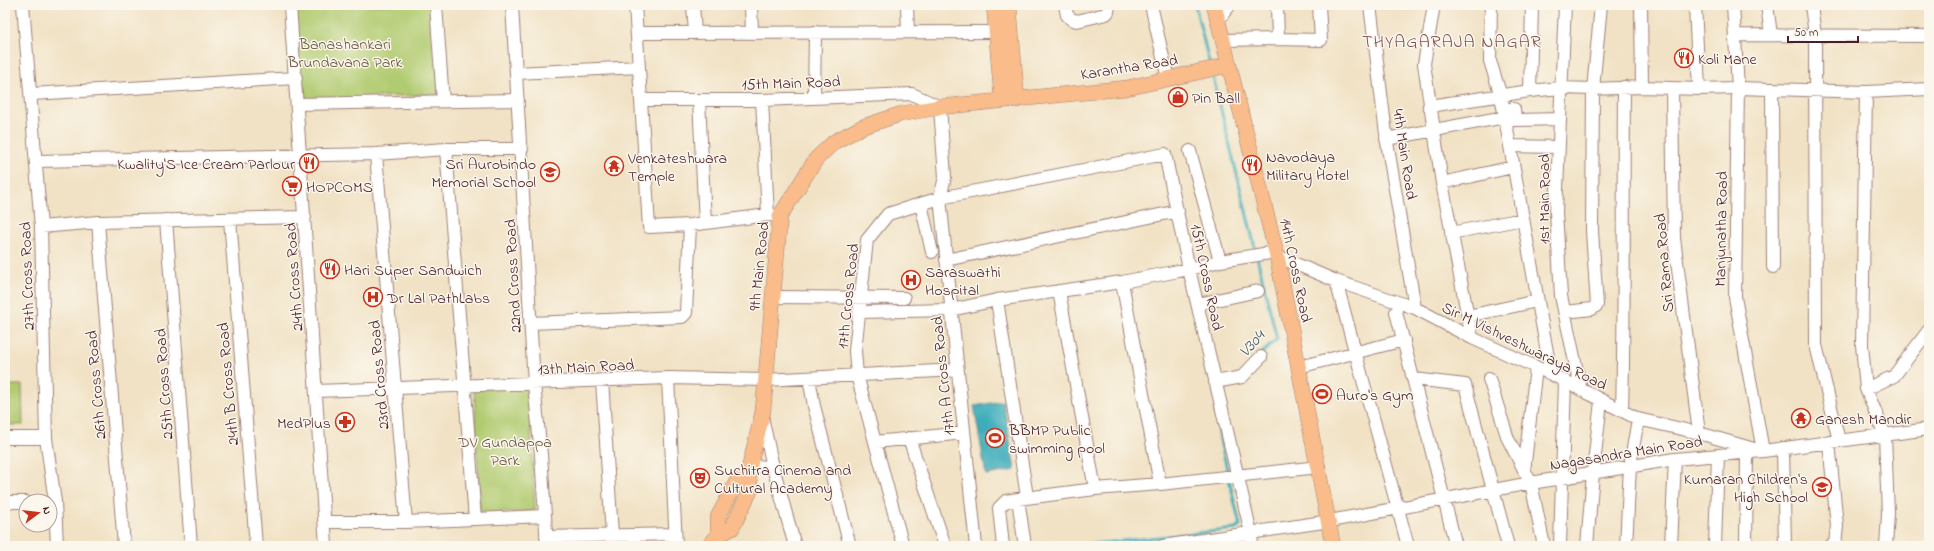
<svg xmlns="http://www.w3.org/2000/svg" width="1934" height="551" viewBox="0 0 1934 551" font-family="'Indie Flower',sans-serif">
<rect width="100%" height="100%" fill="#fbf7ec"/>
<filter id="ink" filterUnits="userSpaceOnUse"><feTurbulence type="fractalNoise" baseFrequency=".025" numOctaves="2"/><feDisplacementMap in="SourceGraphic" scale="8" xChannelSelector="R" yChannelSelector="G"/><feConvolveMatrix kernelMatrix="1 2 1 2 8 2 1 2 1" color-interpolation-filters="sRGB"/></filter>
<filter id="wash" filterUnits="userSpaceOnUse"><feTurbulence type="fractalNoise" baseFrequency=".012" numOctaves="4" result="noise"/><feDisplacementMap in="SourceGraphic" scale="16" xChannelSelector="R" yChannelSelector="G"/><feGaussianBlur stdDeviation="0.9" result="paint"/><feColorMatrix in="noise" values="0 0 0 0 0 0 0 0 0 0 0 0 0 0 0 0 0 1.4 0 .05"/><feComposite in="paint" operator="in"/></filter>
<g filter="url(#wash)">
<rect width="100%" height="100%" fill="#f1e2c5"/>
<path fill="#b1cb70" stroke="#7e754e" d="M 294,5 L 435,5 L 439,94 L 299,101 Z
M 5,385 L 22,385 L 23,425 L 5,425 Z
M 529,386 L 535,511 L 480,514 L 474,389 Z"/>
<path fill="#3eadbb" stroke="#446673" d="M 1003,401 L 1015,470 L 986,475 L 974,406 Z"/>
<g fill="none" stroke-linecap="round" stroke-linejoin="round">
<path stroke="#3eadbb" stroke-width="3" d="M 1195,5 L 1210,66
M 1212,73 L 1256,252
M 1257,257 L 1277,339 L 1261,354
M 1222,394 L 1229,384
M 1216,410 L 1220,440 L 1228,473
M 1074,546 L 1236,529 L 1240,525 L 1229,479"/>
</g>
</g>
<g filter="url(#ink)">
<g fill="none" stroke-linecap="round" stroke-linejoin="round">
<defs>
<path id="minor" d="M 23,5 L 41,227 L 46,438 L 55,502 L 57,546
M 290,5 L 326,546
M 436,5 L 443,101
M 512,5 L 534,384 L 541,455 L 547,546
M 635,5 L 649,227 L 690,225 L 768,215 L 780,216
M 693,5 L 695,33
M 751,5 L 752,32
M 907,5 L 908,32
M 1065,5 L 1067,15 L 1071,19 L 1077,21 L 1106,14 L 1108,12 L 1109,5
M 1151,5 L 1168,79
M 1277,5 L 1278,39
M 1370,5 L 1387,142 L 1415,308
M 1434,5 L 1424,64 L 1442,183 L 1472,338
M 1491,5 L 1490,61 L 1501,96 L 1551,374
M 1565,5 L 1556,212 L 1561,296 L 1581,390
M 1641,5 L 1642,87
M 1695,5 L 1699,89
M 1733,5 L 1738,88 L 1735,297 L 1763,451
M 1767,5 L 1771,35
M 1811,5 L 1815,35 L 1816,345 L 1839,441
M 1218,20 L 1230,5
M 637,33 L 997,32
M 1735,35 L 1929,36
M 1223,40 L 1278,39 L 1321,40 L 1319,5
M 516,73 L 639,67
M 1672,88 L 1674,238 L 1699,433
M 1772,89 L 1773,267
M 1530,91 L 1532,5
M 1866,92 L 1862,345 L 1866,389 L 1885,435 L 1888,514 L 1886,546
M 32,94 L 296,78
M 814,98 L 815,32
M 641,100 L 762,100 L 912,94 L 940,107 L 945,177 L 940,198 L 976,546
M 699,100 L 705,223
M 762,100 L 768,215
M 297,104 L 518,100
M 1429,106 L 1530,91 L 1560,88 L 1593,89 L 1642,87 L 1699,89 L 1738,88 L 1866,92 L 1929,89
M 1504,109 L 1514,109 L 1515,120 L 1559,119
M 1386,139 L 1505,117
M 1510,146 L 1558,147
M 446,149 L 475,519
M 1190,151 L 1220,261
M 376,154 L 406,522
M 36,161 L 376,154 L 446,149 L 522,149
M 1442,183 L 1513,167
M 921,204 L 932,252
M 230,219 L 256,546
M 166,220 L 191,546
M 98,222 L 124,546
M 41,227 L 98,222 L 305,217
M 1451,233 L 1523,219
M 1277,256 L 1336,281 L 1415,308 L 1472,338 L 1551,374 L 1638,419 L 1699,433 L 1754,449
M 946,260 L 1178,211
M 1336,281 L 1408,546
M 1122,282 L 1160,484
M 1059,291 L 1095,489
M 773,297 L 904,298
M 997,300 L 1027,497
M 1198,304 L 1258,291
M 859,312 L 951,310 L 997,300 L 1122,282 L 1189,269 L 1220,261 L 1276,252
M 1396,312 L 1456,546
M 1565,312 L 1592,309 L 1597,305 L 1592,231 L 1593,89 L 1601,5
M 1468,316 L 1537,301
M 530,323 L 682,317 L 686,313 L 690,225
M 1299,367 L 1404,340
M 668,378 L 676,546
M 809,378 L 814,406 L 850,546
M 1414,379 L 1465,385 L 1508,546
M 1489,379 L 1508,439 L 1531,483 L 1544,546
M 602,380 L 612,535
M 1215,382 L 1242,377 L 1261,357
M 1866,389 L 1894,376 L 1929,330
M 316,391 L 668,378 L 765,380 L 957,370
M 1622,411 C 1625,303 1623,195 1624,87
M 762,417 L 773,467 L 795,546
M 5,438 L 46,438
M 909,438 L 945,546
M 875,442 L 964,433
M 1829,442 L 1837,526 L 1835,544 L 1830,546
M 1783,448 L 1785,546
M 750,466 L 773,467
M 1524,471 L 1536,367
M 5,502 L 26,502
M 324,522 L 406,522 L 544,516
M 546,537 L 674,534
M 903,546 L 857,375 L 855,351 L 867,240 L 888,214 L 940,198 L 1165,154 L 1189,269 L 1251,533 L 1252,546
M 1003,546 L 999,508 L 1006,501 L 1018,499
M 1025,546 L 1018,499 L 1095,489 L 1160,484 L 1319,467
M 1163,546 L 1330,521 L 1531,483 L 1675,459 L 1763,451 L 1929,429
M 1560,546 L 1565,381
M 1587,546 L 1593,473 L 1601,401
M 1626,546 L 1630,466 L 1638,419
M 1671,546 L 1675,459
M 1715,546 L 1718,455
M 1746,546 L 1747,453"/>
<path id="major" d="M 994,5 L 1002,101
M 1009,5 L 1017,100
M 1214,5 L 1277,256 L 1333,546
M 718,535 L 718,517 L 736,483 L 748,473
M 709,546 L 718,535 L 732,528 L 751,489 L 748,473 L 763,411 L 780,216 L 816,159 L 834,142 L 862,127 L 901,114 L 940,107 L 1127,88 L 1229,65"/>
</defs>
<use href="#minor" stroke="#9e8078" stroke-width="14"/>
<use href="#major" stroke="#9e8078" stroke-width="16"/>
<use href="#minor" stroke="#fff" stroke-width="12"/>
<use href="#major" stroke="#f9bc8a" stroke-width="15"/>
</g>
</g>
<defs>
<symbol id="restaurant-ring" viewBox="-11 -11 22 22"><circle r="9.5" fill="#fbf7ec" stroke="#c8321e" stroke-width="1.5"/><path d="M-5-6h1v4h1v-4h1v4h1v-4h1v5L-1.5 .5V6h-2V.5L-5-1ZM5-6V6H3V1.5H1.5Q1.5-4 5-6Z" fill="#c8321e"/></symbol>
<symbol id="shop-ring" viewBox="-11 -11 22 22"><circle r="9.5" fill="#fbf7ec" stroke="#c8321e" stroke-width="1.5"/><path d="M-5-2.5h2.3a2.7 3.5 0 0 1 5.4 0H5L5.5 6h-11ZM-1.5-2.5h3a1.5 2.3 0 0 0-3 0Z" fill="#c8321e"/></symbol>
<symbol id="temple-ring" viewBox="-11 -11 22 22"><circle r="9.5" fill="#fbf7ec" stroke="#c8321e" stroke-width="1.5"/><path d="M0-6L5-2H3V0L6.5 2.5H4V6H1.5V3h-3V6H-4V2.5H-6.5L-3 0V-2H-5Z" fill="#c8321e"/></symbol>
<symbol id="school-ring" viewBox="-11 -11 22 22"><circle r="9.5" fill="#fbf7ec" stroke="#c8321e" stroke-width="1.5"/><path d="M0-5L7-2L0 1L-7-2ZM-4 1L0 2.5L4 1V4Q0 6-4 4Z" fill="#c8321e"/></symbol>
<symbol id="supermarket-ring" viewBox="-11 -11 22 22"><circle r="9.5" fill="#fbf7ec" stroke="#c8321e" stroke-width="1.5"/><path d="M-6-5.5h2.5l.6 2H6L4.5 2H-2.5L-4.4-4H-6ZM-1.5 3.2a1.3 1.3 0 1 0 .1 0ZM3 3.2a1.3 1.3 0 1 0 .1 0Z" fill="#c8321e"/></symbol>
<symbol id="hospital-ring" viewBox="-11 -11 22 22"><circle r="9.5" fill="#fbf7ec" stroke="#c8321e" stroke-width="1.5"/><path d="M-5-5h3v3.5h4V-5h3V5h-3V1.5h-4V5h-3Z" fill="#c8321e"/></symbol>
<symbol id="stadium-ring" viewBox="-11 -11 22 22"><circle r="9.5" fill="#fbf7ec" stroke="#c8321e" stroke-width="1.5"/><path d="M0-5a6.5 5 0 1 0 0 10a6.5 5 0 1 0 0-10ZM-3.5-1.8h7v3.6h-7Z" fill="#c8321e"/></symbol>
<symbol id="pharmacy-ring" viewBox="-11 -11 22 22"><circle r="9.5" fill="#fbf7ec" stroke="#c8321e" stroke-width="1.5"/><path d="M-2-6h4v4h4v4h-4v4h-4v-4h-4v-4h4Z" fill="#c8321e"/></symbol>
<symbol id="theatre-ring" viewBox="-11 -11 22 22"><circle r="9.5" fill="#fbf7ec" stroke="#c8321e" stroke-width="1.5"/><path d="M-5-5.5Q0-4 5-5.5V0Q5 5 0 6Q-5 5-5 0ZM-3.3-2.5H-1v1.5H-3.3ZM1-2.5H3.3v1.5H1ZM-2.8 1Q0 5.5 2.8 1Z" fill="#c8321e"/></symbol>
</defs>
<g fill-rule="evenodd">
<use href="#restaurant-ring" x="1673" y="47" width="22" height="22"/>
<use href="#shop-ring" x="1167" y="86" width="22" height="22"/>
<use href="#restaurant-ring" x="298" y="152" width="22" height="22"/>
<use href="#restaurant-ring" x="1241" y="154" width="22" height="22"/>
<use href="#temple-ring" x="603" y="155" width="22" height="22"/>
<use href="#school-ring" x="539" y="161" width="22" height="22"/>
<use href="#supermarket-ring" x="281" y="175" width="22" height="22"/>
<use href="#restaurant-ring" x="319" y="258" width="22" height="22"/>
<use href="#hospital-ring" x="900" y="269" width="22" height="22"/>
<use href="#hospital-ring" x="362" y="286" width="22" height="22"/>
<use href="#stadium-ring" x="1311" y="383" width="22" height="22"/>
<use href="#temple-ring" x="1790" y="407" width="22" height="22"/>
<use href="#pharmacy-ring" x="334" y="411" width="22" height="22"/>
<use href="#stadium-ring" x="984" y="427" width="22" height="22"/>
<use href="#theatre-ring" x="689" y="467" width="22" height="22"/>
<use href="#school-ring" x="1811" y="476" width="22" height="22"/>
</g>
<g text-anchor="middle" stroke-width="3" stroke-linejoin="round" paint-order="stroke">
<g font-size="16" fill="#695340" stroke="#fbf7ec">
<text x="345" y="49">Banashankari<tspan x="345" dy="18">Brundavana Park</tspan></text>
<text x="505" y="447">DV Gundappa<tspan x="505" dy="18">Park</tspan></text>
</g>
<g font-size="16" fill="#4a1f2b" stroke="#fbf7ec" text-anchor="start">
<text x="1698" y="64">Koli Mane</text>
<text x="1192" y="103">Pin Ball</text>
<text x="1266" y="162">Navodaya<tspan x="1266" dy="18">Military Hotel</tspan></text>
<text x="628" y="163">Venkateshwara<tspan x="628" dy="18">Temple</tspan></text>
<text x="295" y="169" text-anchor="end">Kwality'S Ice Cream Parlour</text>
<text x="536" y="169" text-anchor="end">Sri Aurobindo<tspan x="536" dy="18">Memorial School</tspan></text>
<text x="306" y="192">HOPCOMS</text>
<text x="344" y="275">Hari Super Sandwich</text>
<text x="925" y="277">Saraswathi<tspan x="925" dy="18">Hospital</tspan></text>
<text x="387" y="303">Dr Lal PathLabs</text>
<text x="1336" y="400">Auro's Gym</text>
<text x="1815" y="424">Ganesh Mandir</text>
<text x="331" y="428" text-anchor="end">MedPlus</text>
<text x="1009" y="435">BBMP Public<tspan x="1009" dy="18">swimming pool</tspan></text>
<text x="714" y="475">Suchitra Cinema and<tspan x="714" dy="18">Cultural Academy</tspan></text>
<text x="1808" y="484" text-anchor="end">Kumaran Children's<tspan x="1808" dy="18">High School</tspan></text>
</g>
<g font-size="16" fill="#4a1f2b" stroke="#fbf7ec">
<text transform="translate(1129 66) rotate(-9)" y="6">Karantha Road</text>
<text transform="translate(791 82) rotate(-2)" y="6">15th Main Road</text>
<text transform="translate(1406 154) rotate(81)" y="6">4th Main Road</text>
<text transform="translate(1543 199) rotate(-90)" y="6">1st Main Road</text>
<text transform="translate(1720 229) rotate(-89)" y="6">Manjunatha Road</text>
<text transform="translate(1663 263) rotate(-95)" y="6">Sri Rama Road</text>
<text transform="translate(758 266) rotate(-84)" y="6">9th Main Road</text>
<text transform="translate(1297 270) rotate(78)" y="6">14th Cross Road</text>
<text transform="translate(26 276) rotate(-92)" y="6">27th Cross Road</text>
<text transform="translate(512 276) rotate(-93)" y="6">22nd Cross Road</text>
<text transform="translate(293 277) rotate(-94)" y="6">24th Cross Road</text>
<text transform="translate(1208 277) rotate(78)" y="6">15th Cross Road</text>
<text transform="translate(847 296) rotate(-84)" y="6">17th Cross Road</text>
<text transform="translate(1525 345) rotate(26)" y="6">Sir M Vishveshwaraya Road</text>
<text transform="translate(586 366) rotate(-3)" y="6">13th Main Road</text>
<text transform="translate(378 375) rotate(-95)" y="6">23rd Cross Road</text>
<text transform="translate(942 376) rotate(-96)" y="6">17th A Cross Road</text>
<text transform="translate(163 384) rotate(-94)" y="6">25th Cross Road</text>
<text transform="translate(227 384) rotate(-95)" y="6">24th B Cross Road</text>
<text transform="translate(95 385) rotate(-95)" y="6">26th Cross Road</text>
<text transform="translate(1626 452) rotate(-9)" y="6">Nagasandra Main Road</text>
</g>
<g font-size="17" font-style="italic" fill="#455865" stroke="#fbf7ec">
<text transform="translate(1251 343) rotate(-48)" y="6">V304</text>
</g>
<g font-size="18" letter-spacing="1" fill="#815255" stroke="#fbf7ec">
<text x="1452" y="47">THYAGARAJA NAGAR</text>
</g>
</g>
<rect width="1934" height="551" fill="none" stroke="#fbf7ec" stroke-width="20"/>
<g transform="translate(38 513) rotate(75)"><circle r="19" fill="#fbf7ec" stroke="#b4a19f"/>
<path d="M0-3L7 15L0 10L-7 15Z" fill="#c8321e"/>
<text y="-6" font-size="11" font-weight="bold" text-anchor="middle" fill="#4a1f2b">N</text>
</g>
<path d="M1788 36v6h70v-6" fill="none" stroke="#4a1f2b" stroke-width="2"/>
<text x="1794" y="36" font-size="12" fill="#4a1f2b" stroke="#fbf7ec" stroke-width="3" paint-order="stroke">50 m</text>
</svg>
